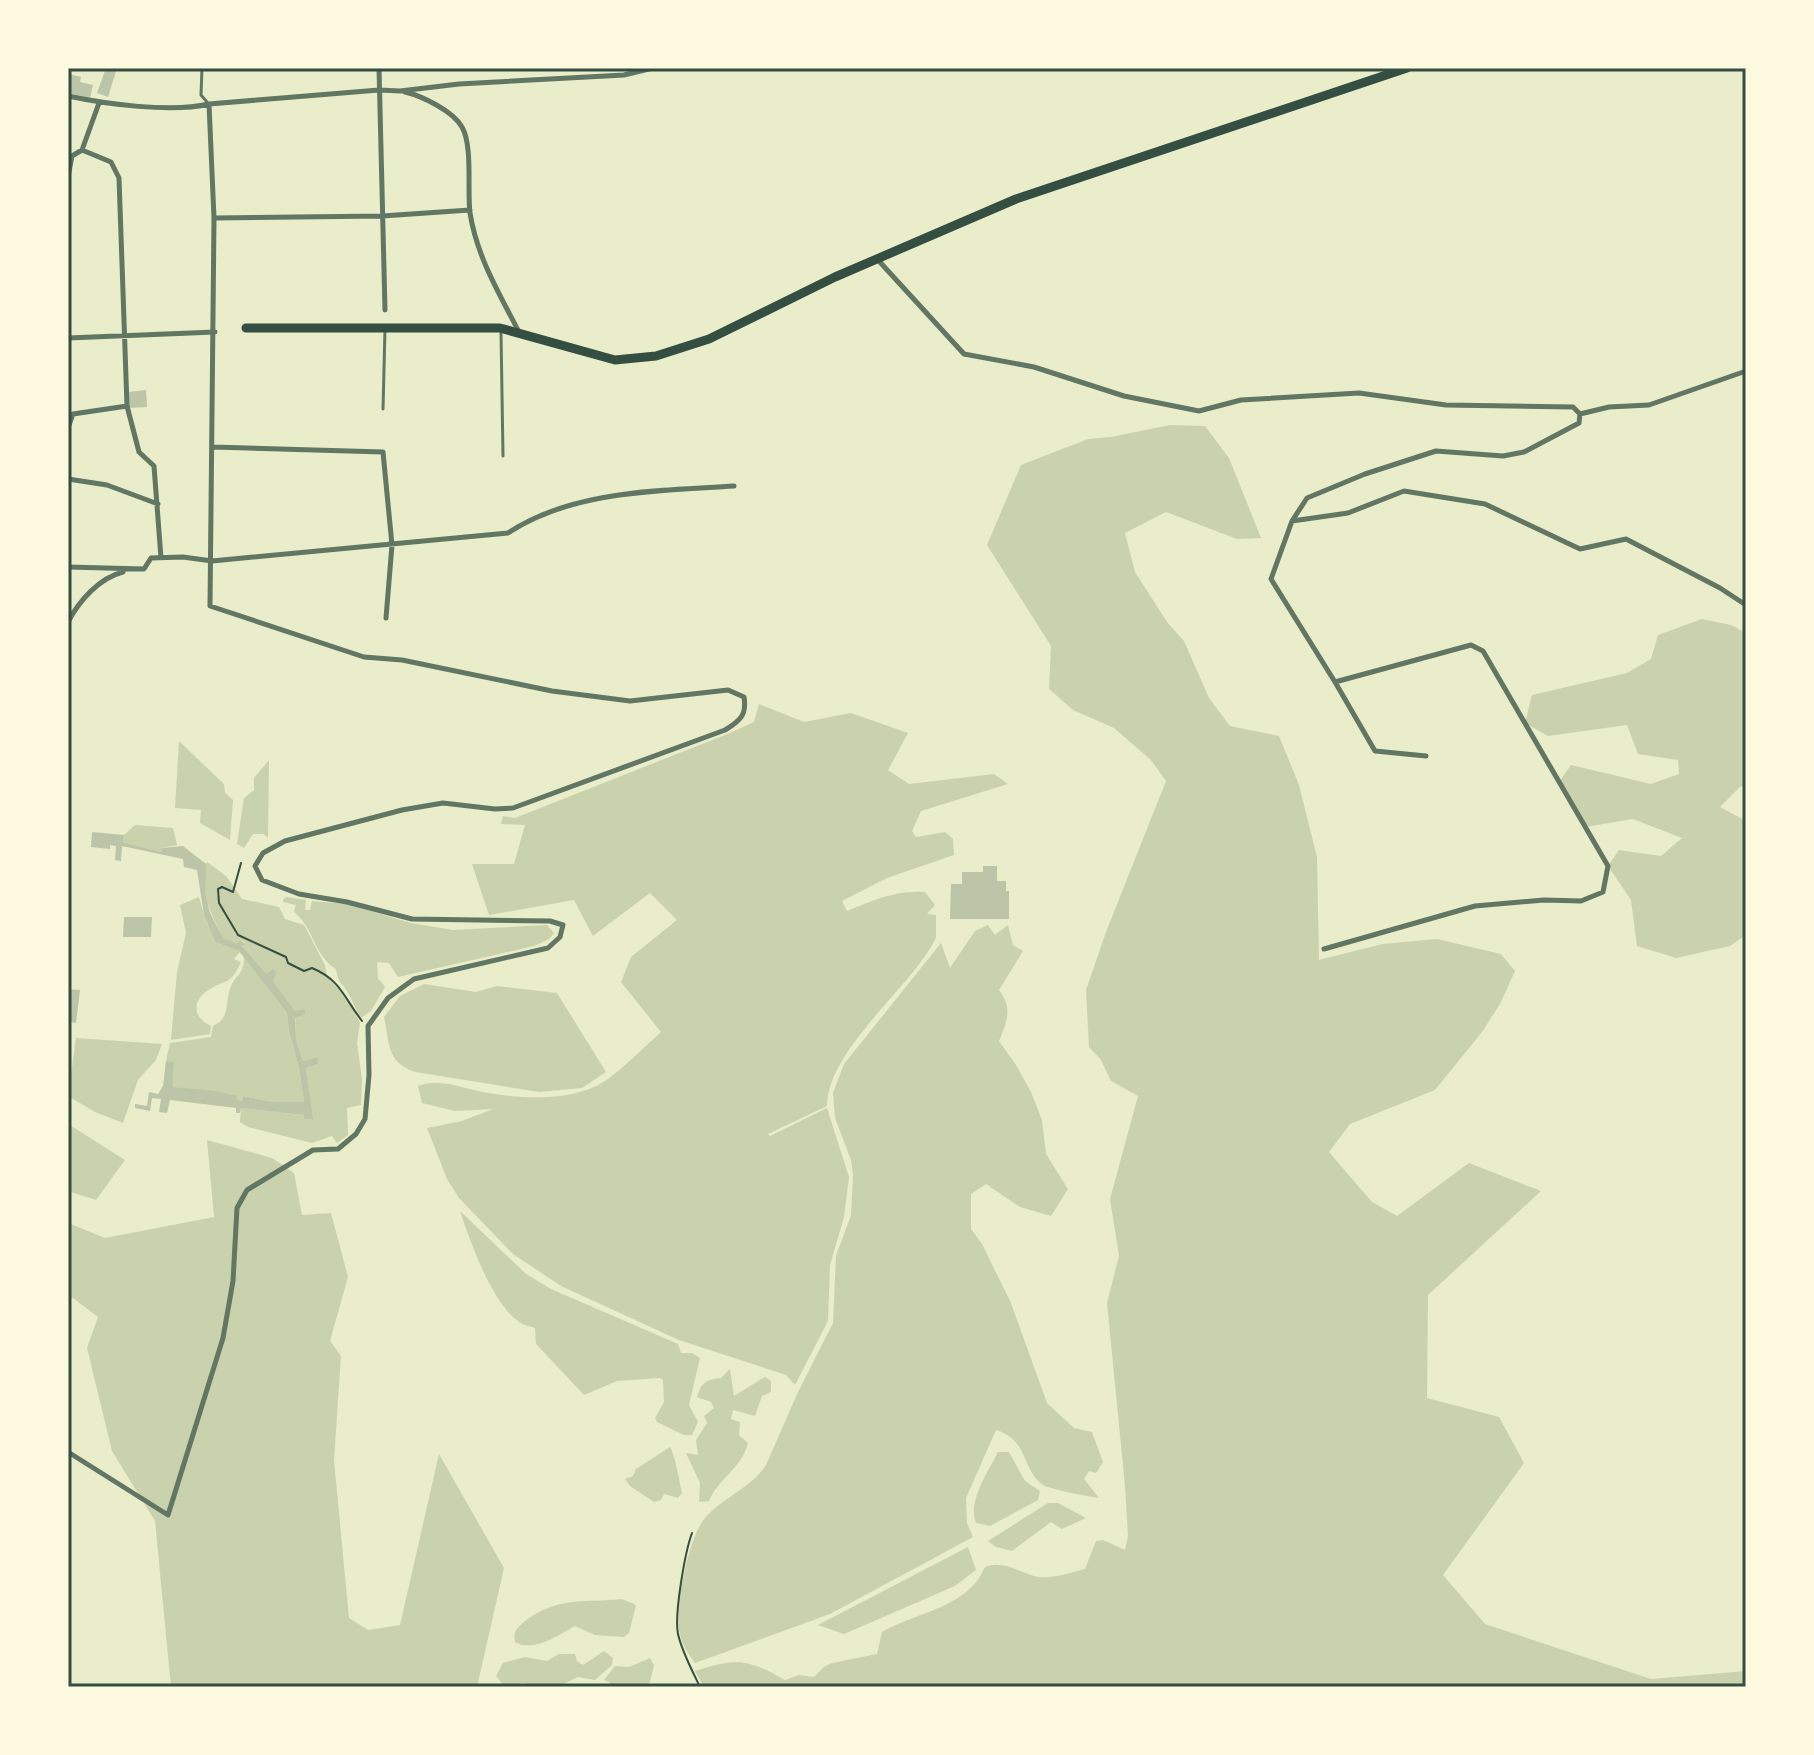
<svg xmlns="http://www.w3.org/2000/svg" width="1814" height="1755" viewBox="0 0 1814 1755" font-family="Manrope,sans-serif">
<rect width="100%" height="100%" fill="#e9edc9"/>
<path fill="#cad2ad" d="M 1170,425 L 1205,426 L 1229,458 L 1261,538 L 1237,539 L 1166,512 L 1125,533 L 1135,572 L 1167,622 L 1184,641 L 1209,698 L 1230,726 L 1279,736 L 1299,785 L 1317,857 L 1319,960 L 1383,944 L 1437,939 L 1501,954 L 1515,971 L 1500,1004 L 1482,1032 L 1435,1090 L 1350,1124 L 1329,1152 L 1372,1202 L 1397,1216 L 1469,1163 L 1541,1191 L 1428,1295 L 1427,1398 L 1499,1417 L 1524,1463 L 1443,1575 L 1485,1624 L 1651,1679 L 1746,1671 L 1746,1687 L 704,1687 L 695,1671 C 737,1658 746,1658 785,1680 L 799,1675 L 814,1677 L 824,1667 L 832,1663 L 877,1654 L 882,1632 C 916,1612 968,1608 985,1567 C 1002,1560 1018,1571 1034,1576 C 1050,1580 1069,1573 1085,1569 L 1096,1541 L 1103,1540 L 1125,1550 L 1128,1536 L 1125,1486 L 1107,1303 L 1119,1256 L 1110,1199 L 1138,1096 L 1111,1081 L 1101,1060 L 1089,1047 L 1086,990 L 1106,932 L 1166,781 L 1151,760 L 1114,728 L 1073,710 L 1049,689 L 1051,646 L 987,545 L 1021,465 L 1088,439 L 1111,437 Z
M 1702,619 L 1731,625 L 1746,633 L 1746,788 L 1741,786 L 1720,807 L 1746,821 L 1746,935 L 1730,946 L 1676,958 L 1637,946 L 1631,900 L 1608,866 L 1619,850 L 1661,856 L 1682,838 L 1633,819 L 1585,827 L 1559,782 L 1571,765 L 1651,784 L 1679,774 L 1678,760 L 1638,754 L 1627,725 L 1548,736 L 1525,723 L 1532,695 L 1627,673 L 1651,659 L 1658,635 Z
M 759,704 L 804,722 L 851,713 L 908,733 L 888,770 L 909,784 L 994,774 L 1008,784 L 921,811 L 912,831 L 916,837 L 945,832 L 953,839 L 954,855 L 887,878 L 842,901 L 847,911 C 874,900 896,890 925,892 L 935,905 L 927,914 L 936,915 L 936,938 C 911,988 828,1049 827,1106 L 768,1134 L 770,1136 L 827,1108 L 849,1177 L 844,1217 L 830,1265 L 828,1321 L 795,1385 L 786,1375 L 679,1340 L 561,1286 L 513,1254 L 459,1198 L 447,1179 L 427,1128 L 462,1121 L 493,1109 L 455,1111 L 422,1103 L 418,1086 C 438,1078 458,1087 478,1091 C 516,1099 571,1103 605,1081 C 625,1067 643,1048 661,1032 L 621,982 L 631,957 L 677,920 L 650,893 L 593,936 L 574,900 L 489,915 L 472,864 L 514,864 L 525,825 L 501,824 L 503,816 L 515,818 L 730,733 L 754,722 Z
M 179,741 L 224,784 L 225,793 L 233,800 L 230,840 L 200,823 L 201,810 L 175,808 Z
M 269,760 L 268,838 L 264,834 L 253,834 L 244,848 L 237,844 L 244,798 L 254,790 L 254,778 Z
M 135,825 L 173,828 L 177,845 L 162,848 L 161,852 L 123,842 L 124,835 Z
M 207,862 L 226,876 L 242,899 L 279,907 L 285,919 L 304,925 L 325,965 L 327,977 L 345,995 L 360,1023 L 357,1043 L 362,1079 L 361,1105 L 347,1108 L 348,1135 L 337,1143 L 332,1136 L 312,1143 L 248,1127 L 240,1122 L 241,1108 L 304,1115 L 305,1119 L 312,1120 L 306,1068 L 318,1064 L 319,1059 L 317,1057 L 303,1061 L 296,1039 L 295,1011 L 242,946 L 245,943 L 241,940 L 238,943 L 223,938 C 211,914 198,888 207,862 Z
M 199,897 L 204,915 L 215,942 L 239,951 L 240,952 L 234,959 L 241,962 C 238,968 235,975 230,979 C 225,983 217,984 212,988 C 192,998 191,1017 211,1026 L 210,1034 L 171,1040 L 177,972 L 186,933 L 180,905 Z
M 287,897 L 306,900 L 305,910 L 310,910 L 312,901 L 347,904 L 411,923 L 453,930 L 547,925 L 554,933 L 549,939 L 534,946 L 398,977 L 389,963 L 377,962 L 378,978 L 385,987 L 371,1011 L 361,1018 C 356,1010 353,1002 348,993 C 342,981 339,987 336,969 C 314,956 314,928 294,912 L 296,905 L 283,902 L 283,899 Z
M 988,925 L 995,935 L 1008,925 L 1013,945 L 1023,951 L 999,990 C 1013,1008 1007,1022 999,1041 L 1016,1065 L 1031,1092 L 1042,1120 L 1046,1154 L 1068,1189 L 1051,1216 L 1020,1207 L 986,1184 L 971,1194 L 971,1229 L 982,1244 L 1011,1303 L 1047,1403 L 1074,1428 L 1092,1432 L 1103,1462 L 1096,1473 L 1089,1471 L 1084,1479 L 1099,1498 C 1090,1497 1049,1489 1043,1485 C 1021,1469 1029,1440 996,1430 L 966,1498 L 967,1523 L 973,1537 L 830,1614 L 695,1663 C 688,1653 681,1643 679,1630 C 676,1604 688,1538 705,1518 C 723,1497 751,1488 766,1465 L 798,1392 L 833,1323 L 836,1256 L 851,1215 L 853,1175 L 851,1160 L 835,1118 L 833,1093 L 844,1064 L 941,943 L 950,968 L 975,931 Z
M 244,957 L 287,1013 L 289,1032 L 299,1068 L 304,1102 L 273,1102 L 243,1096 L 242,1101 L 236,1099 L 236,1096 L 173,1087 L 174,1063 L 166,1061 L 170,1043 L 211,1037 L 213,1026 C 232,1017 224,1002 231,986 C 238,971 243,977 244,957 Z
M 424,984 L 476,992 L 497,986 L 557,993 L 606,1072 L 582,1088 L 539,1092 L 415,1072 C 386,1061 390,1045 384,1017 L 400,996 Z
M 76,1038 L 162,1044 L 156,1060 L 138,1080 L 123,1123 L 95,1112 L 68,1096 Z
M 68,1124 L 125,1160 L 96,1200 L 68,1191 Z
M 207,1140 L 272,1158 L 294,1173 L 302,1215 L 331,1213 L 348,1277 L 330,1341 L 341,1356 L 334,1460 L 349,1618 L 368,1630 L 400,1625 L 439,1454 L 504,1568 L 477,1687 L 171,1687 L 155,1521 L 112,1451 L 87,1348 L 98,1317 L 73,1298 L 68,1299 L 68,1223 L 105,1238 L 214,1217 Z
M 460,1211 L 526,1274 L 551,1289 L 678,1344 L 681,1353 L 692,1353 L 700,1358 L 689,1405 L 698,1422 L 692,1435 L 684,1435 L 657,1422 L 655,1418 L 664,1402 L 663,1380 L 660,1378 L 617,1381 L 584,1395 L 536,1344 L 535,1328 C 530,1326 522,1325 518,1321 C 492,1303 470,1241 460,1211 Z
M 730,1369 L 734,1396 L 765,1377 L 771,1381 L 771,1392 L 762,1396 L 755,1416 L 733,1410 L 731,1419 L 740,1422 L 739,1435 L 748,1443 C 742,1468 718,1479 709,1501 L 699,1502 L 700,1483 L 686,1453 L 698,1455 L 696,1440 L 707,1423 L 704,1416 L 714,1408 L 711,1402 L 697,1397 C 701,1383 707,1379 721,1378 Z
M 670,1447 C 676,1458 679,1480 682,1493 L 678,1498 L 664,1494 L 661,1500 L 654,1502 L 630,1486 L 625,1479 L 633,1476 L 636,1469 Z
M 998,1452 L 1009,1452 L 1025,1481 L 1040,1491 L 1038,1500 L 990,1526 L 976,1523 C 967,1502 989,1470 998,1452 Z
M 1048,1503 L 1058,1503 L 1086,1518 L 1062,1529 L 1051,1522 L 1012,1551 L 996,1547 L 988,1541 Z
M 968,1547 L 976,1570 L 955,1586 L 844,1634 L 818,1625 Z
M 622,1599 L 636,1605 L 629,1633 L 624,1637 L 595,1635 L 575,1626 C 559,1635 533,1653 515,1642 C 513,1631 517,1628 524,1622 C 557,1596 584,1603 622,1599 Z
M 604,1651 L 613,1658 L 612,1665 L 595,1680 L 578,1677 L 561,1685 L 534,1685 L 523,1683 L 505,1687 L 496,1676 L 503,1663 L 525,1657 L 547,1661 L 559,1654 L 575,1654 L 577,1661 L 583,1665 Z
M 650,1658 L 654,1665 L 650,1682 L 644,1687 L 606,1687 L 610,1682 L 604,1680 L 615,1666 L 629,1667 Z"/>
<path fill="#bcc5a7" d="M 106,68 L 117,68 L 108,97 L 97,93 Z
M 68,74 L 81,77 L 80,82 L 93,85 L 90,98 L 68,93 Z
M 146,390 L 147,407 L 129,408 L 128,392 Z
M 92,832 L 124,835 L 123,842 L 161,852 L 162,848 L 183,846 L 206,864 L 205,892 L 210,913 L 223,938 L 238,943 L 240,940 L 245,944 L 242,946 L 266,974 L 273,969 L 276,972 L 273,982 L 295,1011 L 305,1009 L 305,1014 L 295,1018 L 296,1039 L 303,1061 L 317,1057 L 319,1059 L 318,1064 L 306,1068 L 313,1120 L 304,1119 L 304,1115 L 241,1108 L 240,1113 L 236,1113 L 236,1108 L 170,1100 L 167,1113 L 159,1112 L 161,1099 L 152,1098 L 150,1111 L 135,1108 L 135,1104 L 147,1106 L 149,1092 L 158,1094 L 163,1086 L 166,1061 L 174,1062 L 173,1087 L 216,1091 L 237,1096 L 236,1099 L 242,1101 L 243,1096 L 273,1102 L 304,1102 L 299,1068 L 289,1032 L 287,1013 L 239,951 L 215,942 L 204,915 L 197,870 L 184,867 L 183,859 L 122,846 L 121,861 L 115,860 L 116,846 L 110,845 L 110,849 L 91,847 Z
M 983,866 L 997,866 L 997,881 L 1006,881 L 1006,891 L 1009,891 L 1009,919 L 950,919 L 951,884 L 962,884 L 962,872 L 983,872 Z
M 124,917 L 152,917 L 151,937 L 123,937 Z
M 68,989 L 80,990 L 76,1023 L 68,1022 Z"/>
<g fill="none" stroke-linecap="round" stroke-linejoin="round">
<path stroke="#344e41" stroke-width="2" d="M 241,863 L 233,892 L 222,887 L 218,889 L 219,903 L 238,935 L 286,957 L 288,963 L 304,971 L 312,968 C 341,980 344,998 362,1021
M 692,1533 C 685,1552 674,1615 678,1634 C 682,1652 692,1670 700,1687"/>
<path stroke="#617663" stroke-width="3" d="M 202,68 L 201,95 L 207,102
M 501,332 L 503,456
M 383,409 L 385,329"/>
<path stroke="#617663" stroke-width="5" d="M 379,68 L 385,310
M 405,92 C 422,96 453,111 462,127 C 473,146 467,191 470,213 C 477,257 499,293 519,332
M 68,96 C 106,104 171,113 209,104 L 379,90 L 400,91 L 459,84 L 624,75 L 653,68
M 82,150 L 111,162 L 119,178 L 127,406 L 139,452 L 154,466 L 161,558
M 68,177 L 72,156 L 82,150 L 99,103
M 215,218 L 382,216 L 470,210
M 878,260 L 964,354 L 1034,367 L 1124,396 L 1199,411 L 1241,400 L 1359,393 L 1446,405 L 1573,407 L 1580,414 L 1579,423 L 1524,452 L 1503,456 L 1436,451 L 1365,474 L 1307,498 L 1292,521 L 1348,513 L 1404,491 L 1485,504 L 1580,549 L 1626,539 L 1720,588 L 1746,605
M 68,338 L 215,332
M 1580,414 L 1609,407 L 1649,405 L 1746,371
M 68,428 L 73,414 L 127,406
M 213,447 L 383,452 L 392,545 L 386,618
M 68,479 L 107,485 L 158,504
M 1292,521 L 1271,579 L 1335,682 L 1375,751 L 1426,756
M 68,567 L 144,569 L 151,558 L 183,557 L 212,561 L 508,533 C 573,490 659,491 734,486
M 68,622 C 79,601 99,578 123,572
M 1324,949 L 1475,906 L 1544,900 L 1581,901 L 1603,892 L 1608,866 L 1483,651 L 1471,645 L 1335,682
M 68,1452 L 168,1515 L 223,1338 L 233,1281 L 237,1208 L 247,1190 L 313,1150 L 338,1149 L 356,1134 L 365,1119 L 369,1075 L 368,1026 L 388,998 L 414,979 L 548,948 L 560,937 L 563,925 L 550,921 L 412,919 L 347,902 L 299,894 L 262,880 L 255,866 L 263,853 L 285,841 L 402,810 L 443,803 L 495,809 L 513,808 L 725,730 C 740,721 747,715 744,697 L 728,690 L 630,701 L 552,691 L 402,660 L 364,657 L 210,606 L 214,218 L 209,104"/>
<path stroke="#344e41" stroke-width="9" d="M 246,328 L 500,328 L 615,360 L 656,356 L 709,339 L 835,277 L 1016,199 L 1407,68"/>
</g>
<rect width="1814" height="1755" fill="none" stroke="#fefae0" stroke-width="140"/>
<rect x="70" y="70" width="1674" height="1615" fill="none" stroke="#344e41" stroke-width="3"/>
</svg>
